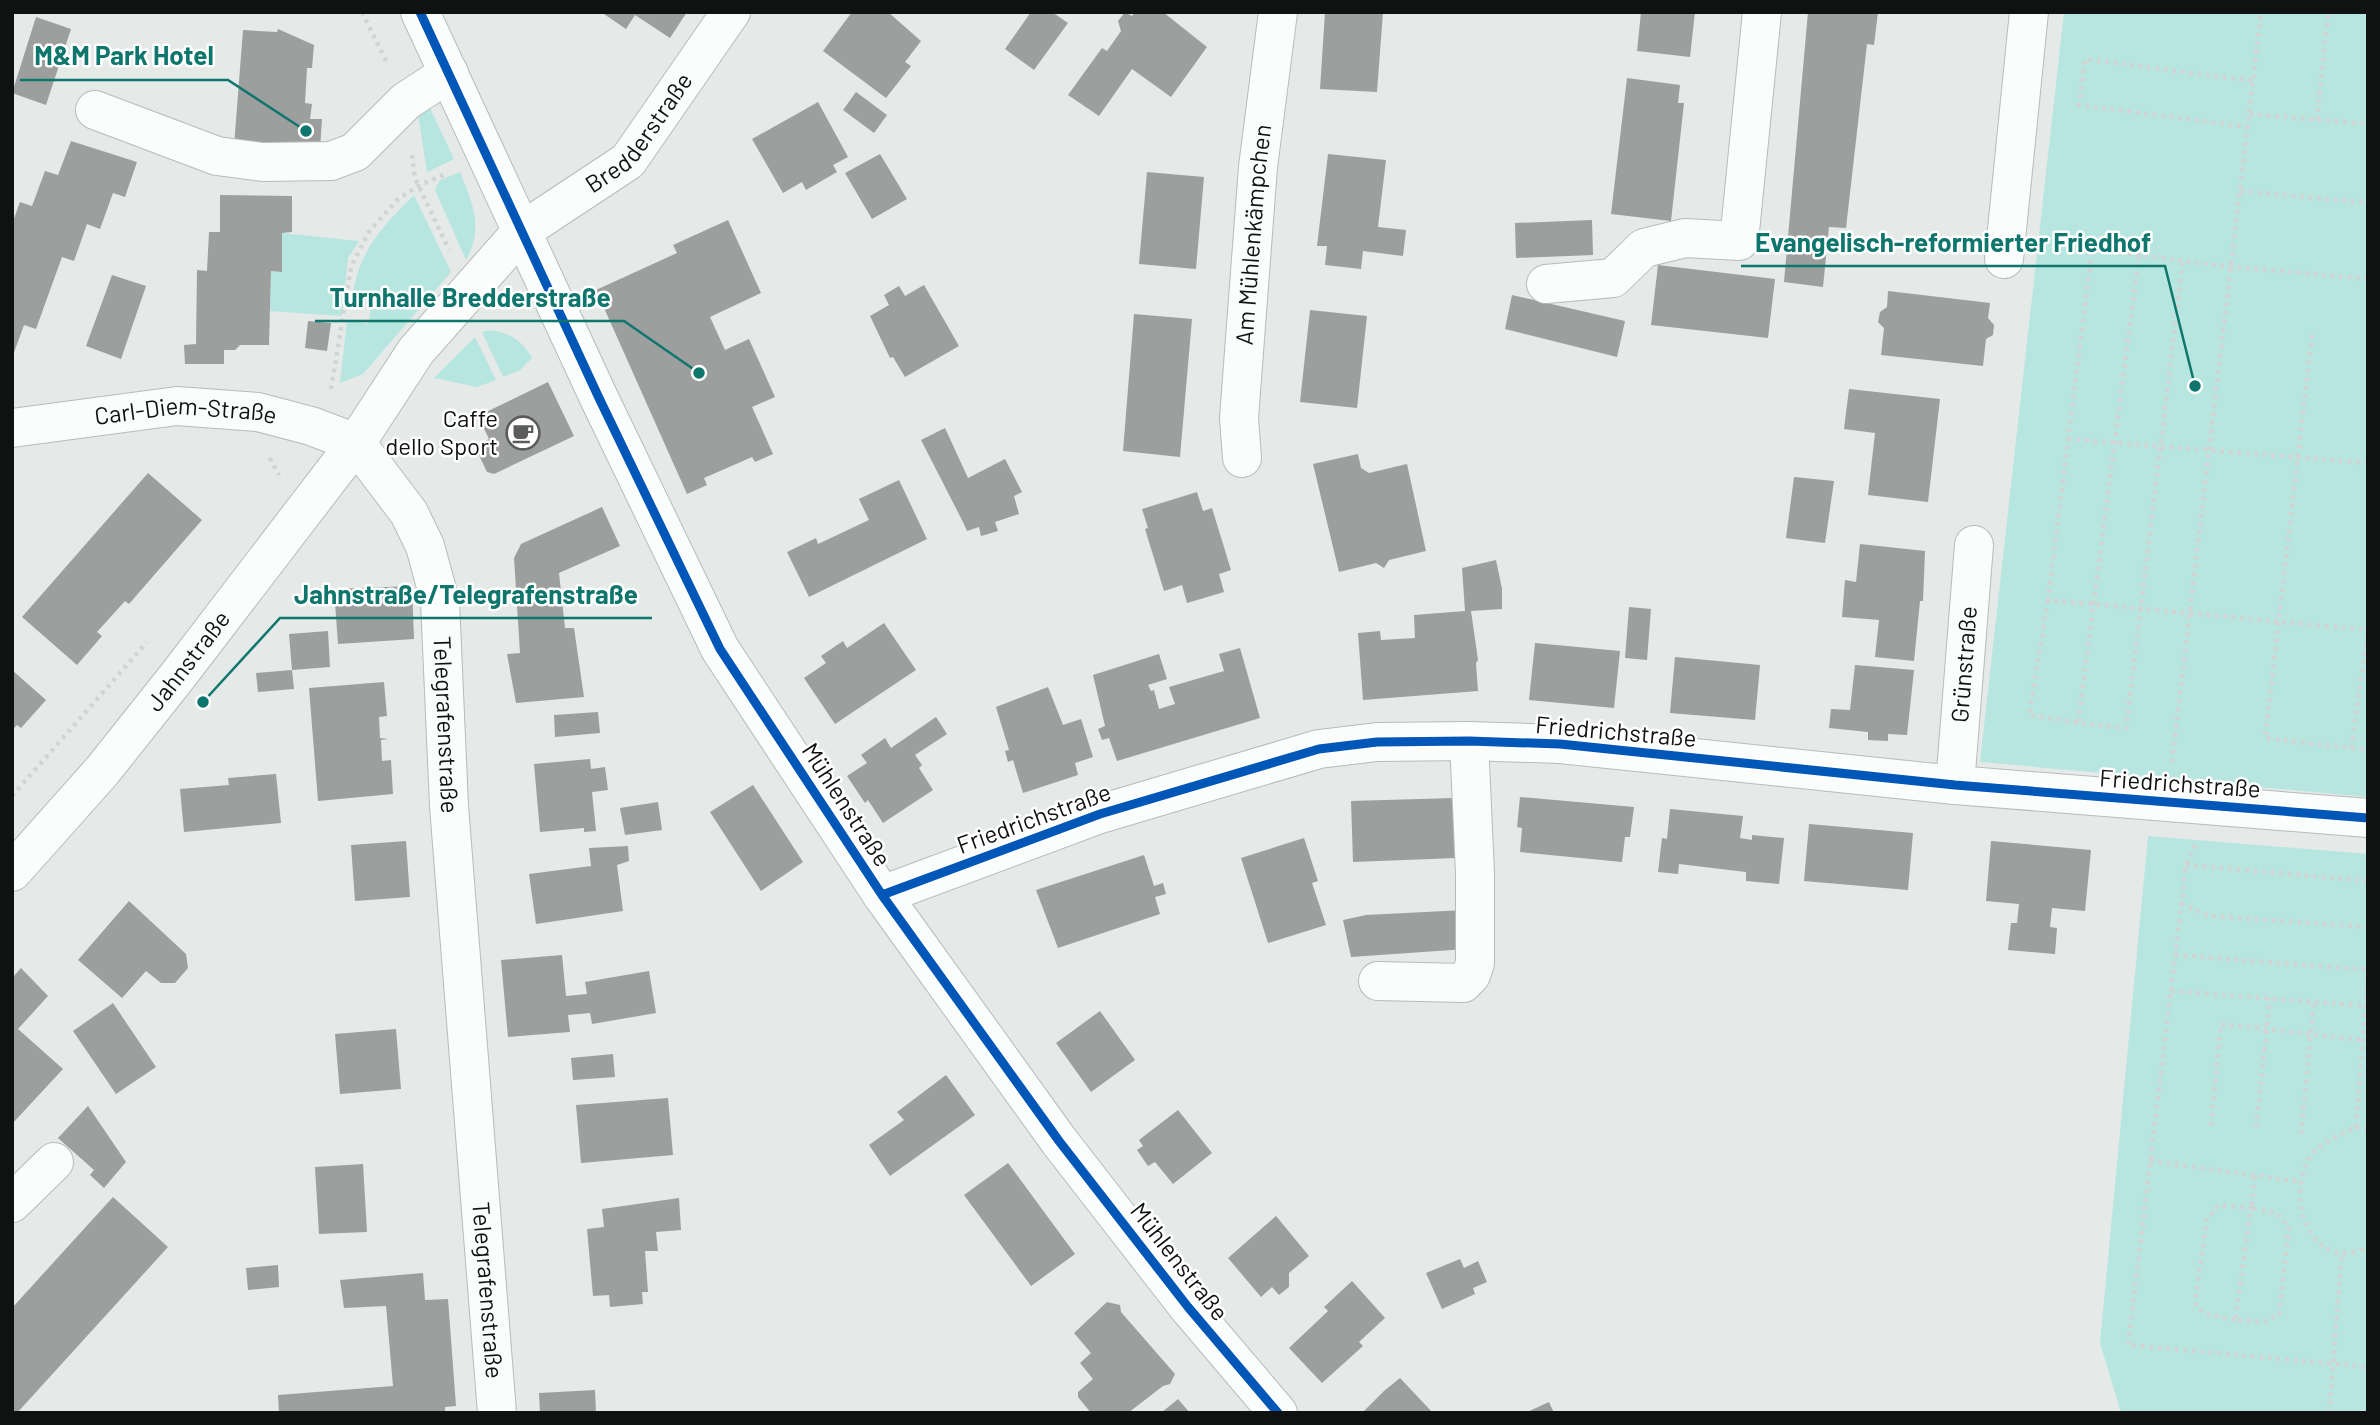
<svg xmlns="http://www.w3.org/2000/svg" width="2380" height="1425" viewBox="0 0 2380 1425" font-family="Barlow,sans-serif">
<rect width="100%" height="100%" fill="#e5e9e8"/>
<path fill="#b7e6e1" d="M 2064,12 L 2368,12 L 2368,797 L 1980,762 Z
M 430,108 L 454,159 L 427,172 L 418,114 Z
M 460,172 C 473,204 484,228 466,260 L 435,190 L 440,180 Z
M 414,195 L 451,272 L 363,374 L 340,383 L 347,320 L 368,324 L 372,303 L 352,299 C 359,250 380,229 414,195 Z
M 282,233 L 359,241 L 348,258 L 342,316 L 270,311 L 271,271 L 282,272 Z
M 491,330 C 512,334 521,340 532,358 L 520,370 L 503,377 L 482,332 Z
M 475,337 L 496,380 L 477,387 L 434,378 Z
M 2148,836 L 2368,854 L 2368,1413 L 2121,1413 L 2100,1343 Z"/>
<path fill="#9c9f9e" d="M 601,12 L 687,12 L 670,38 L 635,15 L 626,29 Z
M 852,12 L 888,12 L 921,41 L 905,62 L 911,66 L 886,98 L 823,51 Z
M 1031,12 L 1052,12 L 1068,23 L 1034,70 L 1005,49 Z
M 1125,12 L 1132,16 L 1135,12 L 1163,12 L 1207,47 L 1171,97 L 1132,69 L 1099,116 L 1068,95 L 1102,48 L 1107,51 L 1121,31 L 1118,21 Z
M 1325,12 L 1383,12 L 1377,92 L 1320,89 Z
M 1641,12 L 1695,12 L 1690,57 L 1637,51 Z
M 1808,12 L 1878,12 L 1874,45 L 1867,44 L 1846,228 L 1829,227 L 1823,287 L 1784,282 Z
M 36,17 L 71,29 L 46,105 L 12,93 Z
M 278,29 L 314,45 L 312,68 L 307,68 L 305,103 L 312,104 L 310,119 L 322,119 L 320,149 L 234,146 L 243,30 L 277,32 Z
M 1627,78 L 1680,85 L 1678,103 L 1684,103 L 1671,221 L 1611,214 Z
M 856,92 L 887,115 L 874,133 L 843,110 Z
M 818,102 L 848,157 L 833,165 L 837,172 L 806,190 L 802,182 L 783,193 L 752,139 Z
M 71,141 L 137,162 L 125,197 L 113,193 L 100,229 L 87,224 L 74,261 L 62,257 L 36,329 L 24,325 L 12,358 L 12,224 L 20,202 L 32,206 L 45,171 L 58,175 Z
M 880,154 L 907,199 L 872,219 L 845,173 Z
M 1328,154 L 1386,160 L 1378,227 L 1406,230 L 1403,256 L 1363,251 L 1361,269 L 1325,265 L 1327,246 L 1317,246 Z
M 1147,172 L 1204,177 L 1196,269 L 1139,264 Z
M 220,195 L 292,196 L 292,232 L 282,233 L 282,272 L 271,271 L 269,345 L 240,345 L 235,350 L 224,350 L 224,364 L 185,364 L 184,345 L 196,344 L 197,270 L 207,271 L 209,232 L 220,232 Z
M 728,220 L 761,293 L 710,317 L 725,350 L 749,339 L 775,397 L 752,407 L 773,454 L 755,462 L 752,457 L 704,478 L 707,485 L 687,494 L 596,290 L 677,253 L 673,245 Z
M 1592,220 L 1593,255 L 1516,258 L 1515,223 Z
M 1658,265 L 1775,279 L 1768,338 L 1651,325 Z
M 112,275 L 146,286 L 121,359 L 86,346 Z
M 924,285 L 959,346 L 905,377 L 893,357 L 890,358 L 870,316 L 889,305 L 884,295 L 899,286 L 905,296 Z
M 1888,291 L 1990,303 L 1988,318 L 1994,325 L 1993,335 L 1986,339 L 1983,366 L 1881,355 L 1884,328 L 1878,322 L 1880,312 L 1887,307 Z
M 1512,295 L 1625,321 L 1617,357 L 1505,329 Z
M 1310,310 L 1367,316 L 1357,408 L 1300,402 Z
M 1134,314 L 1192,319 L 1180,457 L 1123,451 Z
M 308,321 L 331,323 L 327,351 L 305,348 Z
M 548,382 L 574,436 L 494,474 L 487,472 L 477,451 L 479,444 L 489,439 L 478,416 Z
M 1849,389 L 1940,399 L 1928,502 L 1868,495 L 1875,433 L 1844,429 Z
M 945,428 L 968,478 L 1005,459 L 1022,492 L 1014,496 L 1019,514 L 995,522 L 998,531 L 981,536 L 979,527 L 967,531 L 963,522 L 921,440 Z
M 1358,454 L 1361,468 L 1369,473 L 1407,464 L 1426,551 L 1389,560 L 1384,568 L 1376,563 L 1339,572 L 1313,464 Z
M 148,473 L 202,520 L 129,604 L 125,601 L 97,632 L 102,636 L 77,665 L 22,617 Z
M 1794,477 L 1834,481 L 1825,543 L 1786,538 Z
M 899,480 L 927,539 L 809,597 L 787,552 L 816,538 L 818,544 L 869,520 L 859,499 Z
M 1197,492 L 1203,511 L 1212,508 L 1231,570 L 1219,574 L 1224,592 L 1187,603 L 1182,585 L 1164,591 L 1145,529 L 1148,528 L 1142,509 Z
M 602,507 L 620,546 L 559,573 L 565,628 L 574,628 L 584,697 L 516,703 L 507,654 L 520,653 L 514,558 L 521,544 Z
M 1860,544 L 1925,551 L 1923,601 L 1920,601 L 1914,661 L 1875,657 L 1879,620 L 1842,617 L 1845,580 L 1856,582 Z
M 1496,560 L 1502,589 L 1502,609 L 1471,611 L 1478,660 L 1476,663 L 1478,691 L 1363,700 L 1358,633 L 1380,631 L 1381,640 L 1415,638 L 1414,615 L 1465,611 L 1462,568 Z
M 412,586 L 414,639 L 338,644 L 334,589 Z
M 1629,607 L 1651,609 L 1647,660 L 1625,658 Z
M 884,623 L 916,670 L 835,724 L 804,678 L 826,663 L 821,656 L 843,641 L 847,648 Z
M 328,631 L 330,667 L 292,670 L 294,689 L 258,692 L 256,673 L 292,670 L 289,634 Z
M 1535,643 L 1620,651 L 1614,708 L 1529,700 Z
M 1240,648 L 1260,718 L 1117,761 L 1109,738 L 1102,740 L 1098,729 L 1105,726 L 1093,675 L 1159,654 L 1167,679 L 1148,685 L 1151,691 L 1154,690 L 1159,709 L 1175,704 L 1169,687 L 1224,671 L 1219,654 Z
M 1675,657 L 1760,665 L 1755,720 L 1670,713 Z
M 1855,665 L 1914,670 L 1907,735 L 1888,734 L 1888,741 L 1868,740 L 1868,732 L 1829,728 L 1831,709 L 1850,710 Z
M 12,670 L 46,700 L 21,728 L 17,725 L 12,730 Z
M 384,682 L 387,716 L 379,717 L 380,738 L 388,739 L 381,740 L 382,761 L 391,760 L 393,794 L 318,801 L 309,688 Z
M 1048,687 L 1063,725 L 1081,719 L 1093,757 L 1075,763 L 1078,775 L 1023,793 L 1013,760 L 1008,762 L 1005,751 L 1009,750 L 996,707 Z
M 598,712 L 600,733 L 555,737 L 554,715 Z
M 936,717 L 947,734 L 915,755 L 922,765 L 919,768 L 933,790 L 883,823 L 868,800 L 865,803 L 847,776 L 867,763 L 861,755 L 885,738 L 891,748 Z
M 590,759 L 591,769 L 605,767 L 608,790 L 592,792 L 596,831 L 584,832 L 584,828 L 540,832 L 534,764 Z
M 276,774 L 281,823 L 184,832 L 180,789 L 229,785 L 228,778 Z
M 753,785 L 803,862 L 761,891 L 710,812 Z
M 1520,797 L 1634,807 L 1630,837 L 1625,837 L 1622,862 L 1520,852 L 1522,828 L 1517,827 Z
M 1454,798 L 1456,858 L 1353,862 L 1351,801 Z
M 658,802 L 662,830 L 625,835 L 620,808 Z
M 1670,809 L 1743,816 L 1740,838 L 1752,840 L 1752,835 L 1784,838 L 1779,884 L 1746,881 L 1746,872 L 1679,864 L 1678,874 L 1658,872 L 1662,838 L 1667,839 Z
M 1809,824 L 1913,833 L 1908,890 L 1804,881 Z
M 1304,838 L 1318,881 L 1312,883 L 1326,925 L 1268,943 L 1241,858 Z
M 406,841 L 410,897 L 355,901 L 351,845 Z
M 1991,841 L 2091,850 L 2085,911 L 2052,908 L 2050,927 L 2057,928 L 2055,954 L 2008,950 L 2011,923 L 2017,923 L 2019,904 L 1986,901 Z
M 628,846 L 629,861 L 617,865 L 623,911 L 536,924 L 529,874 L 591,866 L 589,848 Z
M 1144,855 L 1154,886 L 1163,883 L 1166,894 L 1155,897 L 1160,914 L 1058,948 L 1036,890 Z
M 129,901 L 186,954 L 188,968 L 175,983 L 161,983 L 146,971 L 122,998 L 78,960 Z
M 1465,910 L 1466,949 L 1351,957 L 1343,920 L 1366,915 Z
M 562,955 L 566,996 L 587,994 L 585,982 L 649,971 L 656,1013 L 592,1024 L 590,1013 L 568,1015 L 570,1032 L 508,1037 L 501,960 Z
M 21,968 L 48,996 L 18,1029 L 63,1069 L 12,1124 L 12,978 Z
M 113,1003 L 156,1067 L 116,1094 L 73,1031 Z
M 1100,1011 L 1135,1060 L 1091,1092 L 1056,1043 Z
M 396,1029 L 401,1089 L 340,1094 L 335,1034 Z
M 613,1054 L 615,1077 L 573,1080 L 571,1058 Z
M 946,1075 L 975,1115 L 890,1176 L 869,1145 L 904,1120 L 897,1112 Z
M 668,1098 L 673,1155 L 581,1163 L 576,1105 Z
M 88,1106 L 126,1162 L 104,1188 L 90,1175 L 94,1170 L 58,1138 Z
M 1178,1110 L 1212,1153 L 1173,1184 L 1155,1162 L 1148,1166 L 1137,1150 L 1143,1146 L 1139,1140 Z
M 1008,1163 L 1075,1254 L 1031,1286 L 964,1195 Z
M 363,1164 L 367,1232 L 319,1234 L 315,1167 Z
M 113,1197 L 168,1247 L 17,1413 L 12,1413 L 12,1308 Z
M 679,1198 L 681,1230 L 656,1232 L 658,1251 L 645,1251 L 648,1292 L 642,1292 L 643,1304 L 610,1307 L 609,1295 L 593,1296 L 587,1229 L 604,1227 L 602,1209 Z
M 1276,1216 L 1309,1256 L 1289,1273 L 1289,1287 L 1279,1295 L 1272,1287 L 1261,1297 L 1228,1258 Z
M 1460,1259 L 1464,1268 L 1478,1261 L 1487,1282 L 1473,1288 L 1475,1294 L 1442,1309 L 1426,1273 Z
M 278,1265 L 279,1287 L 248,1290 L 246,1268 Z
M 423,1273 L 425,1300 L 448,1299 L 456,1406 L 445,1407 L 445,1413 L 279,1413 L 278,1395 L 393,1386 L 386,1306 L 344,1308 L 340,1280 Z
M 1352,1281 L 1385,1318 L 1359,1342 L 1363,1346 L 1322,1383 L 1289,1348 L 1328,1311 L 1324,1307 Z
M 1107,1302 L 1120,1305 L 1121,1312 L 1175,1374 L 1170,1384 L 1163,1386 L 1128,1413 L 1091,1413 L 1078,1397 L 1078,1392 L 1093,1379 L 1080,1363 L 1091,1353 L 1074,1333 Z
M 1400,1378 L 1433,1413 L 1362,1413 L 1384,1391 Z
M 595,1390 L 596,1413 L 540,1413 L 539,1393 Z
M 1178,1399 L 1190,1413 L 1161,1413 Z
M 1549,1402 L 1554,1413 L 1525,1413 Z"/>
<g fill="none" stroke-linecap="round" stroke-linejoin="round">
<defs>
<g id="minor">
<path d="M 420,12 L 599,398 L 720,649 L 882,895 L 1059,1141 L 1188,1307 L 1278,1413"/>
<path d="M 95,110 L 217,156 L 263,162 L 331,161 L 355,152 L 406,101 L 449,73"/>
<path d="M 2004,259 L 2029,12"/>
<path d="M 1546,284 L 1613,278 L 1644,248 L 1685,238 L 1739,241 L 1762,12"/>
<path id="s1" d="M 12,428 L 177,406 L 258,412 L 311,426 L 356,443 L 409,513 L 425,546 L 440,601 L 449,806 L 497,1413"/>
<path id="s2" d="M 1242,458 L 1239,418 L 1258,167 L 1278,12"/>
<path id="s3" d="M 1955,785 L 1974,545"/>
<path id="s4" d="M 12,872 L 102,771 L 176,678 L 356,443 L 416,351 L 522,231 L 628,161 L 731,12"/>
<path d="M 882,895 L 1100,814 L 1319,749 L 1377,742 L 1469,741 L 1560,744 L 1955,785 L 2368,818"/>
<path d="M 1378,981 L 1463,983 L 1471,975 L 1475,963 L 1475,873 L 1469,741"/>
<path d="M 12,1203 L 54,1162"/>
</g>
</defs>
<use href="#minor" stroke="#b8bbbb" stroke-width="40"/>
<path stroke="#d2d4d4" stroke-width="4.5" stroke-dasharray="3.5 5" stroke-linecap="butt" d="M 362,12 L 387,63
M 2250,114 L 2368,124
M 2317,120 L 2328,12
M 2249,127 L 2079,105 L 2085,59 L 2253,81
M 412,155 L 415,178 L 449,250
M 2241,191 L 2368,203
M 2139,255 L 2078,723 L 2126,728 L 2183,261
M 2368,279 L 2232,267 L 2092,249 L 2048,600 L 2368,630
M 2312,335 L 2265,738 L 2368,750
M 331,389 L 351,267 L 368,233 L 397,200 L 418,186 L 448,173
M 2068,439 L 2368,463
M 270,458 L 279,475
M 2048,600 L 2029,715 L 2078,723
M 2351,748 L 2368,630
M 2172,762 L 2261,12
M 12,796 L 147,642
M 2195,845 L 2186,865 L 2128,1345 L 2368,1367
M 2186,865 L 2368,881
M 2181,904 L 2209,916 L 2368,927
M 2175,955 L 2368,970
M 2171,991 L 2368,1006
M 2211,1125 L 2221,1024 L 2362,1040
M 2256,1127 L 2270,999
M 2356,1127 L 2368,973
M 2368,1130 L 2356,1127 C 2341,1134 2316,1145 2308,1160 C 2292,1193 2300,1246 2341,1253 C 2349,1254 2360,1250 2368,1249
M 2301,1134 L 2314,1002
M 2150,1161 L 2302,1182
M 2235,1320 L 2203,1313 L 2195,1303 L 2207,1219 L 2219,1205 L 2251,1208 L 2235,1320 L 2263,1322 L 2279,1315 L 2289,1226 L 2276,1213 L 2251,1208 L 2255,1176
M 2329,1413 L 2342,1253"/>
<use href="#minor" stroke="#fbfcfc" stroke-width="38"/>
<defs>
<path id="cycleway" d="M 420,12 L 599,398 L 720,649 L 882,895 L 1059,1141 L 1188,1307 L 1278,1413
M 882,895 L 1100,814 L 1319,749 L 1377,742 L 1469,741 L 1560,744 L 1955,785 L 2368,818"/>
</defs>
<use href="#cycleway" stroke="#fff" stroke-width="13"/>
<use href="#cycleway" stroke="#0057b8" stroke-width="9"/>
</g>
<defs>
<symbol id="cafe-ring" viewBox="-11 -11 22 22"><circle r="9.5" fill="#fff" stroke="#5b5d5d" stroke-width="1.5"/><path d="M-5.5-4.5H6V0H3Q3 3.5 0 3.5H-2.5Q-5.5 3.5-5.5 0ZM3-3.2v2h1.7v-2ZM-6 4.5H4V6H-6Z" fill="#5b5d5d"/></symbol>
</defs>
<g fill-rule="evenodd">
<use href="#cafe-ring" x="504" y="414" width="38" height="38"/>
</g>
<g text-anchor="middle" stroke-width="5" stroke-linejoin="round" paint-order="stroke">
<g font-size="24" fill="#101212" stroke="#fff">
<text dy="8" stroke="none"><textPath href="#s4" startOffset="975">Bredderstraße</textPath></text>
<text dy="8" stroke="none"><textPath href="#s2" startOffset="224">Am Mühlenkämpchen</textPath></text>
<text dy="8" stroke="none"><textPath href="#s1" startOffset="175">Carl-Diem-Straße</textPath></text>
<text dy="8" stroke="none"><textPath href="#s4" startOffset="275">Jahnstraße</textPath></text>
<text dy="8" stroke="none"><textPath href="#s3" startOffset="121">Grünstraße</textPath></text>
<text dy="8" stroke="none"><textPath href="#s1" startOffset="656">Telegrafenstraße</textPath></text>
<text transform="translate(1616 732) rotate(5)" y="8">Friedrichstraße</text>
<text transform="translate(2180 784) rotate(4)" y="8">Friedrichstraße</text>
<text transform="translate(846 805) rotate(57)" y="8">Mühlenstraße</text>
<text transform="translate(1034 819) rotate(-20)" y="8">Friedrichstraße</text>
<text transform="translate(1179 1262) rotate(52)" y="8">Mühlenstraße</text>
<text dy="8" stroke="none"><textPath href="#s1" startOffset="1223">Telegrafenstraße</textPath></text>
</g>
<g font-size="24" fill="#101212" stroke="#fff" text-anchor="end">
<text x="498" y="427">Caffe<tspan x="498" dy="28">dello Sport</tspan></text>
</g>
</g>
<path fill="none" stroke="#0f766e" stroke-width="2.5" d="M306 131L228 80H20M2195 386L2165 266H1741M699 373L624 321H315M203 702L280 618H652"/>
<g fill="#0f766e" stroke="#fff" stroke-width="2.5">
<circle cx="306" cy="131" r="7"/>
<circle cx="2195" cy="386" r="7"/>
<circle cx="699" cy="373" r="7"/>
<circle cx="203" cy="702" r="7"/>
</g>
<g font-size="26" text-anchor="middle" font-weight="bold" fill="#0f766e" stroke="#fff" stroke-width="5" stroke-linejoin="round" paint-order="stroke">
<text x="124" y="65">M&amp;M Park Hotel</text>
<text x="1953" y="252">Evangelisch-reformierter Friedhof</text>
<text x="470" y="307">Turnhalle Bredderstraße</text>
<text x="466" y="604">Jahnstraße/Telegrafenstraße</text>
</g>
<rect width="2380" height="1425" fill="none" stroke="#101212" stroke-width="28"/>
</svg>
